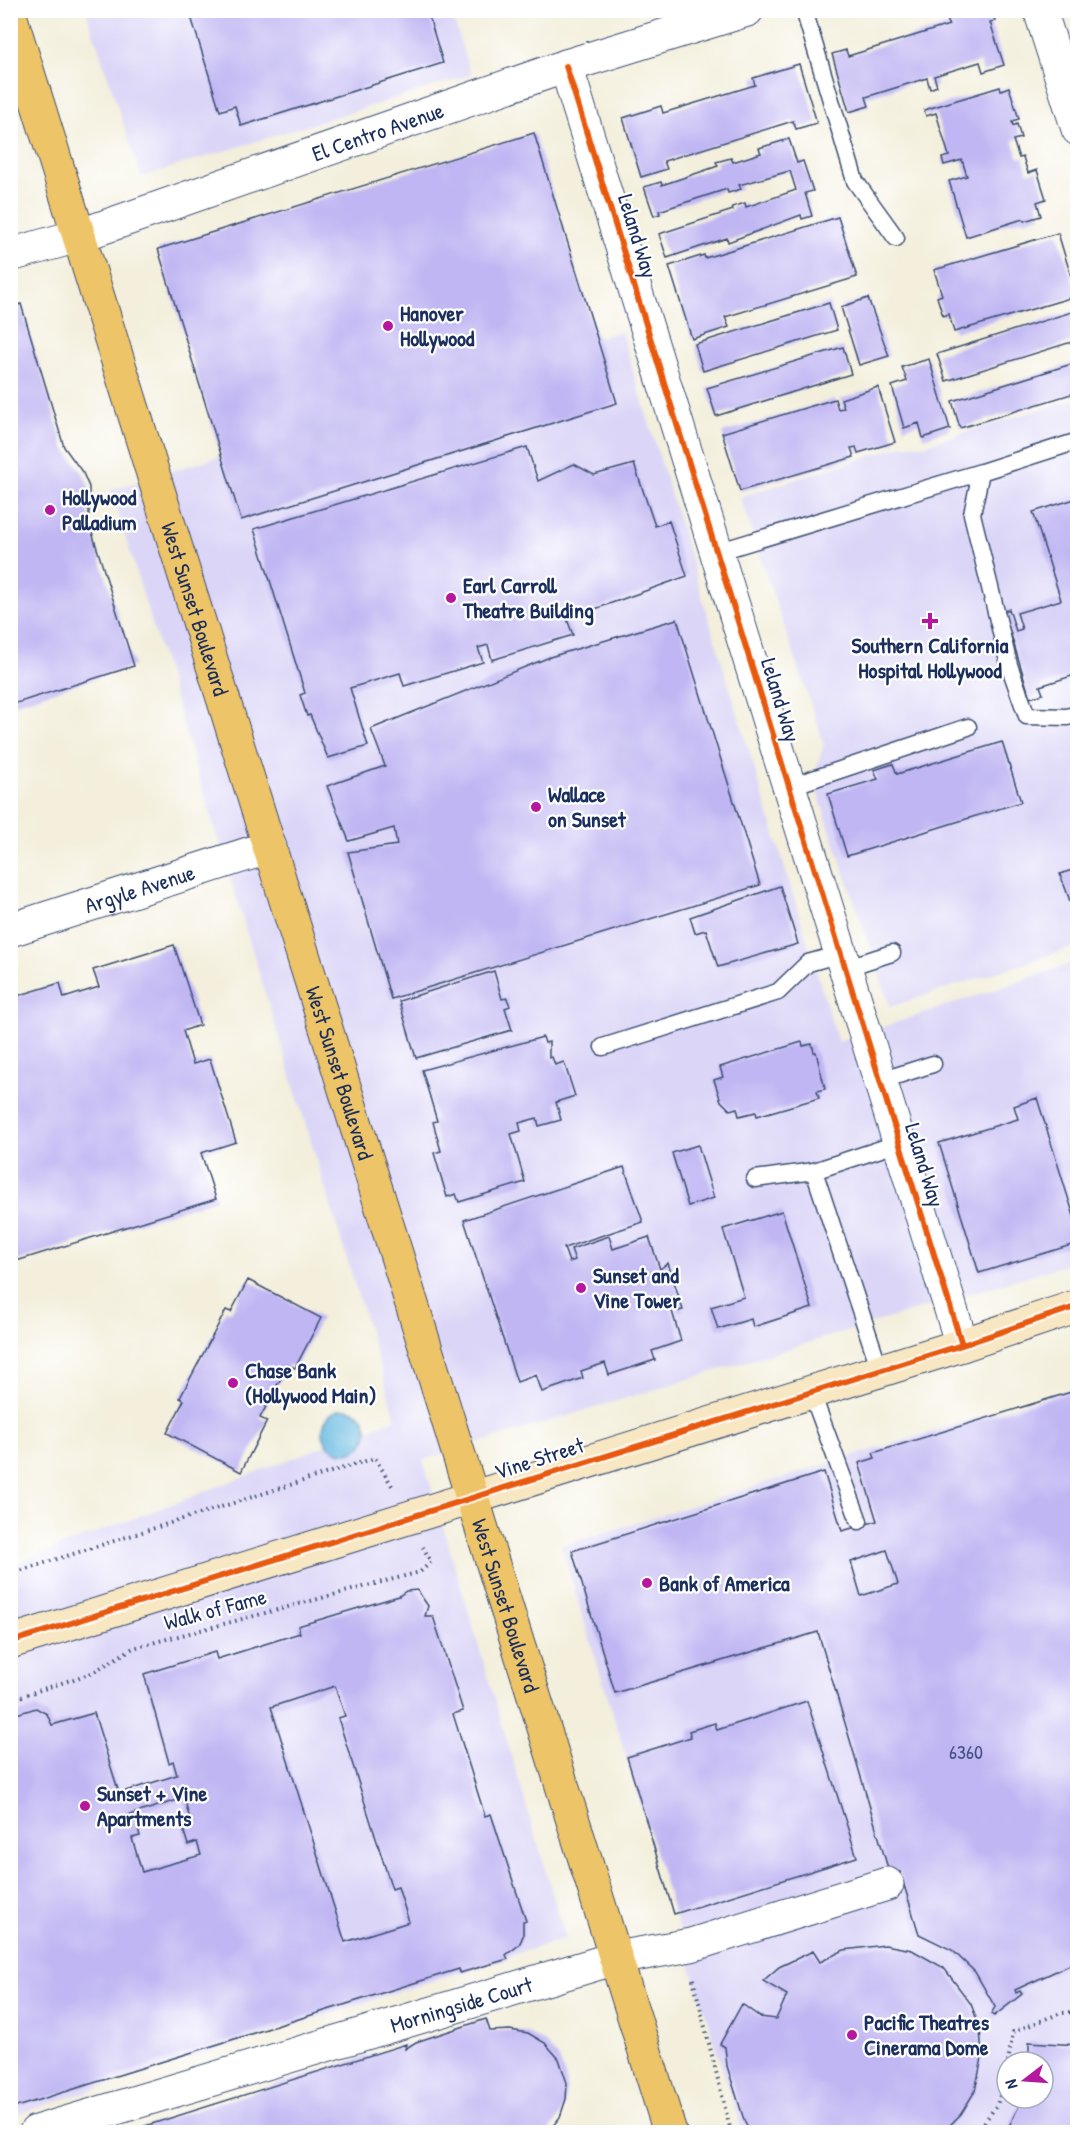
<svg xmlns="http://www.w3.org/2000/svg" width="1088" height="2143" viewBox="0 0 1088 2143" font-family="'Patrick Hand',sans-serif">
<rect width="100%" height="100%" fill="#fff"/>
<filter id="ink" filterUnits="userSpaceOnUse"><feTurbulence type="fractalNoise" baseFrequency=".0167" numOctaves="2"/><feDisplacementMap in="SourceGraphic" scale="12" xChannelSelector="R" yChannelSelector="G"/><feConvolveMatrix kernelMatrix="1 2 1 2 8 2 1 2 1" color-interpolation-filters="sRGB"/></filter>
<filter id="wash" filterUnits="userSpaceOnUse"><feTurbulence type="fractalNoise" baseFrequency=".008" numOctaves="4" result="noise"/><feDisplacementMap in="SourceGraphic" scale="24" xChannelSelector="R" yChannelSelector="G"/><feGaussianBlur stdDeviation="1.35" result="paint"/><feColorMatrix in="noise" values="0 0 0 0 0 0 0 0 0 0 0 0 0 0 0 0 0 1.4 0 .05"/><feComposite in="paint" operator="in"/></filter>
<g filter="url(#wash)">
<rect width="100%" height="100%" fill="#f3efdc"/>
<path fill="#dbd6f7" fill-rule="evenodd" d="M 86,11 L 451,11 L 471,75 L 141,177 Z
M 621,331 L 838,1042 L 1077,962 L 1077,1261 L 423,1460 L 566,1938 L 11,2116 L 11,1565 L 396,1419 L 111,490 Z
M 1077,398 L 1077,946 L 890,1007 L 813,779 L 824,744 L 740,497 L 904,445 L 924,445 Z
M 1077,1387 L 1077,2132 L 742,2132 L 561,1546 ZM 1007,2062 L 1043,2062 L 1043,2098 L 1007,2098 Z"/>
<path fill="#65b9e1" stroke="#4074a0" stroke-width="1.5" d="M323 1431a22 22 0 1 1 44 0a22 22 0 1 1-44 0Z"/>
<g id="blocks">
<path fill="#bfb6f3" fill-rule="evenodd" d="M 189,10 L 427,10 L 443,63 L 241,126 L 235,106 L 220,111 Z
M 974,10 L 992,10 L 995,21 L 990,22 L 1004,65 L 983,72 L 980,62 L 934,76 L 937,86 L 930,89 L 927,78 L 866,97 L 869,106 L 849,112 L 832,54 L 846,50 L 848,56 L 949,25 L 947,19 Z
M 799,64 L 817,123 L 796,129 L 793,121 L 664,161 L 667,169 L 641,177 L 623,118 L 661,106 L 663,113 L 755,85 L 753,78 Z
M 1000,87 L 1001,90 L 1009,87 L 1019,119 L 1012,121 L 1013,126 L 1017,124 L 1021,138 L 1013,140 L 1019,158 L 1023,157 L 1028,173 L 1037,170 L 1046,199 L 1037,202 L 1041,216 L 1024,221 L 1023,219 L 966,237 L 949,181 L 967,176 L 962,160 L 944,165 L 942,158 L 949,156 L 936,113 L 926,116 L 924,110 Z
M 534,133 L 617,403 L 241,520 L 158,249 Z
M 789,139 L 797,163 L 803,161 L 813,191 L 805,193 L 812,216 L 802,219 L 801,215 L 728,242 L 727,238 L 667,258 L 659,234 L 733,210 L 732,207 L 745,203 L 746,207 L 796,190 L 790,171 L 739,185 L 741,189 L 728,193 L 727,189 L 659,211 L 660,214 L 654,216 L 644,187 L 661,182 L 662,185 L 718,166 L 716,162 L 731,158 L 733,162 L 761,153 L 759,148 Z
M 838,217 L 857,277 L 725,317 L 729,327 L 692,339 L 669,266 L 704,255 L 705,258 Z
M 1058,233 L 1077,296 L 954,332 L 949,314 L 943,316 L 937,297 L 942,295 L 934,270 Z
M 868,298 L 889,356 L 859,365 L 841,307 Z
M 829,303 L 837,330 L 703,371 L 695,344 Z
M 21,304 L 64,447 L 83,473 L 89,487 L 89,523 L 134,666 L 10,705 L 10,307 Z
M 1078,310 L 1078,340 L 946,381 L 937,354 Z
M 843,347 L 851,374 L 716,416 L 707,388 Z
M 929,359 L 950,429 L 923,438 L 919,423 L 904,428 L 892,386 L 907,381 L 902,367 Z
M 1078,362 L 1078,392 L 960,428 L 952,401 Z
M 878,387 L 895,442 L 858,453 L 856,447 L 851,448 L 854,457 L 740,491 L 722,433 L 835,399 L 838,409 L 844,408 L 841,399 Z
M 527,447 L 538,481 L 574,464 L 594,475 L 634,464 L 655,526 L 669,521 L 687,576 L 567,619 L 573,635 L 492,660 L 488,645 L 478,648 L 483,662 L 404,686 L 400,673 L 350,688 L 368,746 L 328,758 L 310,715 L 307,716 L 300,695 L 305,693 L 254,529 Z
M 1078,498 L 1078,674 L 1040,686 L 1043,694 L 1030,698 L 1004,611 L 1009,609 L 1016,631 L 1022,629 L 1017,613 L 1061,600 L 1033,512 Z
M 677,619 L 760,885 L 391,999 L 348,852 L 397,845 L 394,828 L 349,841 L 327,786 L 385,766 L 371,729 L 550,657 Z
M 1002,742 L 1021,802 L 847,856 L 828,794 L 878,779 L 874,770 L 893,764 L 897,774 Z
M 1078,868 L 1078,904 L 1072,906 L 1060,874 Z
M 780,886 L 798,944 L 718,967 L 706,930 L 695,933 L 690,917 Z
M 174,945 L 200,1025 L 183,1031 L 193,1064 L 210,1059 L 236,1142 L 201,1153 L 216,1199 L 10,1263 L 10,998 L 60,983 L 64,998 L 99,987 L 93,970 Z
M 494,971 L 502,999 L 507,998 L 510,1006 L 505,1008 L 512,1030 L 416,1058 L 399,1001 Z
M 543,1037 L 545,1043 L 549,1042 L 549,1058 L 552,1057 L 555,1065 L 564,1062 L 575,1096 L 556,1102 L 561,1120 L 539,1126 L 537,1118 L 519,1123 L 521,1131 L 511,1134 L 525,1182 L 459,1202 L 456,1194 L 447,1197 L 434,1153 L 441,1151 L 433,1122 L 437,1121 L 422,1070 Z
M 802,1042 L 803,1046 L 812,1044 L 814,1052 L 816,1052 L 825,1089 L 817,1091 L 819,1098 L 757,1116 L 756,1112 L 739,1116 L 737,1108 L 730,1110 L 721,1101 L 714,1080 L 723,1077 L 720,1067 Z
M 1037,1098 L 1078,1229 L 1078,1243 L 979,1273 L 939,1143 L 1018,1119 L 1014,1106 Z
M 698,1145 L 714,1198 L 688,1206 L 672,1153 Z
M 624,1167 L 643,1222 L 564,1248 L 569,1262 L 575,1260 L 571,1249 L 609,1236 L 613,1249 L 649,1237 L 660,1269 L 668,1263 L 683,1310 L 678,1311 L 677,1306 L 671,1308 L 681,1341 L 652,1351 L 655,1360 L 609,1375 L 605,1363 L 581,1371 L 583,1378 L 542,1392 L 536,1375 L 517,1382 L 464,1220 Z
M 782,1211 L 812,1308 L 753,1327 L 751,1319 L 718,1329 L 711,1307 L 744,1297 L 723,1229 Z
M 248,1280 L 321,1318 L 295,1368 L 288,1365 L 260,1418 L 267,1421 L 241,1472 L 167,1433 L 184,1400 L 180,1398 L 226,1310 L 231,1312 Z
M 1071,1392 L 1078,1411 L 1078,1961 L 1015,1990 L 1016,1993 L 1020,1991 L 1022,1994 L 994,2016 L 991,2014 L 995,2007 L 975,1972 L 952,1950 L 919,1934 L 900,1872 L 890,1875 L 818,1632 L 615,1693 L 572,1551 L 824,1472 L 842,1531 L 877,1521 L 859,1463 L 875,1458 L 873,1453 ZM 887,1550 L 898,1584 L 861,1596 L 851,1562 Z
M 417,1590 L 428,1606 L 425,1616 L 433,1616 L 463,1711 L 453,1714 L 485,1816 L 491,1814 L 526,1921 L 523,1922 L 523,1936 L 519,1945 L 506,1955 L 508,1959 L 460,1973 L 459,1969 L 10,2109 L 10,1716 L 36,1708 L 47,1714 L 52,1725 L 94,1713 L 119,1793 L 177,1775 L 173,1761 L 169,1763 L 144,1674 L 215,1652 L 217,1659 L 300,1633 L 298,1626 L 399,1596 L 406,1591 ZM 335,1686 L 345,1716 L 338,1718 L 392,1889 L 398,1887 L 409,1922 L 345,1942 L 271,1707 ZM 184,1798 L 190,1819 L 181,1822 L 188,1845 L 197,1842 L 201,1855 L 142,1872 L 132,1838 L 140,1836 L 136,1821 L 128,1823 L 126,1816 Z
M 807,1701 L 857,1857 L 674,1914 L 627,1757 L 691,1737 L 689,1731 L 715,1723 L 717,1730 Z
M 885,1945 L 912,1950 L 944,1968 L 971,2004 L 980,2028 L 982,2058 L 975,2091 L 961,2114 L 943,2132 L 811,2132 L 803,2126 L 794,2132 L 751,2132 L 745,2123 L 727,2066 L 725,2047 L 720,2044 L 742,2004 L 760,2017 L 776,2019 L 787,1995 L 763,1981 L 779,1967 L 813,1951 L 820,1962 L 844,1950 Z
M 486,2019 L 490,2031 L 510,2030 L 528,2033 L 545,2043 L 559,2059 L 567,2083 L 566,2099 L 560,2117 L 548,2132 L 126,2132 L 406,2044 L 405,2049 L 416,2042 Z
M 1029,2042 L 1078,2045 L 1078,2132 L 1006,2132 L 1023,2098 L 1043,2098 L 1043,2062 L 1029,2062 Z"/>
</g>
</g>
<g filter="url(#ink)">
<use href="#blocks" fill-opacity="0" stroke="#3b4c71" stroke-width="1.5"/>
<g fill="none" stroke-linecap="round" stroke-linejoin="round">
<defs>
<path id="service" d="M 804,10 L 855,181 L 896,238
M 1078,441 L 981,472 L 972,514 L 1009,665 L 1027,716 L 1067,717 L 1078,714
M 717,552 L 981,472
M 789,787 L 968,727
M 845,968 L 892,953
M 603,1047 L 778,992 L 808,963 L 840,954
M 880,1081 L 933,1064
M 814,1171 L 880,1370
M 755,1179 L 814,1171 L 899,1143
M 811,1391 L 859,1521"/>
<g id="minor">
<path d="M 1040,10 L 1078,129"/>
<path d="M 566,66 L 962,1345"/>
<path id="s1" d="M 10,255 L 81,235 L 566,66 L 747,10"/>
<path id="s2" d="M 10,930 L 270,847"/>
<path id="s3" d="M 36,2132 L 616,1958 L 691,1945 L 887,1884"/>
</g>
<path id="secondary" d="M 10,1642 L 962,1345 L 1078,1306"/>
<g id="primary">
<path id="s4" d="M 10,15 L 670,2132"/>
</g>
</defs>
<use href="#service" stroke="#3b4c71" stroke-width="19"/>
<use href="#minor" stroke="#3b4c71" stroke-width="35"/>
<use href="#secondary" stroke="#3b4c71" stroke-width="35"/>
<use href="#primary" stroke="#3b4c71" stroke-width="35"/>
<path stroke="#3b4c71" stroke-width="4" stroke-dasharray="1.5 4.5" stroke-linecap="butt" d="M 10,1574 L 375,1458 L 394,1489
M 10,1700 L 92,1673 L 133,1648 L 420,1572 L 431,1562 L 423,1547
M 693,1979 L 731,2132
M 1008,2062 L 1013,2032 L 1061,2013 L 1078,2012
M 977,2132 L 997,2105 L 1007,2072"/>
<use href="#service" stroke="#fff" stroke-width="16"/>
<use href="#minor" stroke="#fff" stroke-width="33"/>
<use href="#secondary" stroke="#f8e7c3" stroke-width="33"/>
<use href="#primary" stroke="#eec469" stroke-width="33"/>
<defs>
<path id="cycleway" d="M 566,66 L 962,1345
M 10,1642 L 962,1345 L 1078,1306"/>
</defs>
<use href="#cycleway" stroke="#fff" stroke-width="10"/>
<use href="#cycleway" stroke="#e8590c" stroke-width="6"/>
</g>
</g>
<g fill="#b5179e" stroke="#fff" stroke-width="2">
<circle cx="388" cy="326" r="6"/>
<circle cx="50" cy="510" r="6"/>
<circle cx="451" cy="598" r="6"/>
<path d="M927 612h6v6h6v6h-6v6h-6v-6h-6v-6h6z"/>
<circle cx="536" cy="807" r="6"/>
<circle cx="581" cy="1288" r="6"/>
<circle cx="233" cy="1383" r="6"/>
<circle cx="647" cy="1583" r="6"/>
<circle cx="85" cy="1806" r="6"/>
<circle cx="852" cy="2035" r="6"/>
</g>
<g text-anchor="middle" stroke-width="4.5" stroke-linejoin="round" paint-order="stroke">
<g font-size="20" fill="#445183">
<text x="966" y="1759">6360</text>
</g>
<g font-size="22" fill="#1b2f5e" stroke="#fff">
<text dy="8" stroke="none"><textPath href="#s1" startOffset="388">El Centro Avenue</textPath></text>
<text transform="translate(638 236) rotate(73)" y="8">Leland Way</text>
<text dy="8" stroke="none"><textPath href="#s4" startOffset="622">West Sunset Boulevard</textPath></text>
<text transform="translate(781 700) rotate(73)" y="8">Leland Way</text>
<text dy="8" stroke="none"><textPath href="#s2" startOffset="136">Argyle Avenue</textPath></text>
<text dy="8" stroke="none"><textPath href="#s4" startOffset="1108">West Sunset Boulevard</textPath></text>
<text transform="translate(925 1165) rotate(73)" y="8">Leland Way</text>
<text transform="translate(539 1458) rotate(-18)" y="8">Vine Street</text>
<text dy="8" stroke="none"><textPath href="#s4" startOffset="1666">West Sunset Boulevard</textPath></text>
<text transform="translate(215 1609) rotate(-15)" y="8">Walk of Fame</text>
<text dy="8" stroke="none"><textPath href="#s3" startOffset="444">Morningside Court</textPath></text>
</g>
<g font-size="22" font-weight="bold" fill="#1b2f5e" stroke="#fff" text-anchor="start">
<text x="400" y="321">Hanover<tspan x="400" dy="25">Hollywood</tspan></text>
<text x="62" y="505">Hollywood<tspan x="62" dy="25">Palladium</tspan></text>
<text x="463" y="593">Earl Carroll<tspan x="463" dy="25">Theatre Building</tspan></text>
<text x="930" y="653" text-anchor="middle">Southern California<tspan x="930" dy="25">Hospital Hollywood</tspan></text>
<text x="548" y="802">Wallace<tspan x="548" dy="25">on Sunset</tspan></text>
<text x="593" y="1283">Sunset and<tspan x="593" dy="25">Vine Tower</tspan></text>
<text x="245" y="1378">Chase Bank<tspan x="245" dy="25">(Hollywood Main)</tspan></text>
<text x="659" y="1591">Bank of America</text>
<text x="97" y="1801">Sunset + Vine<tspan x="97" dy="25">Apartments</tspan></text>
<text x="864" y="2030">Pacific Theatres<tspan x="864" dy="25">Cinerama Dome</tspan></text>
</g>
</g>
<rect width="1088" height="2143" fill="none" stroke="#fff" stroke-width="36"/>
<g transform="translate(1025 2080) rotate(253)"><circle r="28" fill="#ffffff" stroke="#a4acbf" stroke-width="1.5"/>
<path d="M0-4.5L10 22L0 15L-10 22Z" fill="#b5179e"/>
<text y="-9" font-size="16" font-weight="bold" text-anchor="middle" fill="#1b2f5e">N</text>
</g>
</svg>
